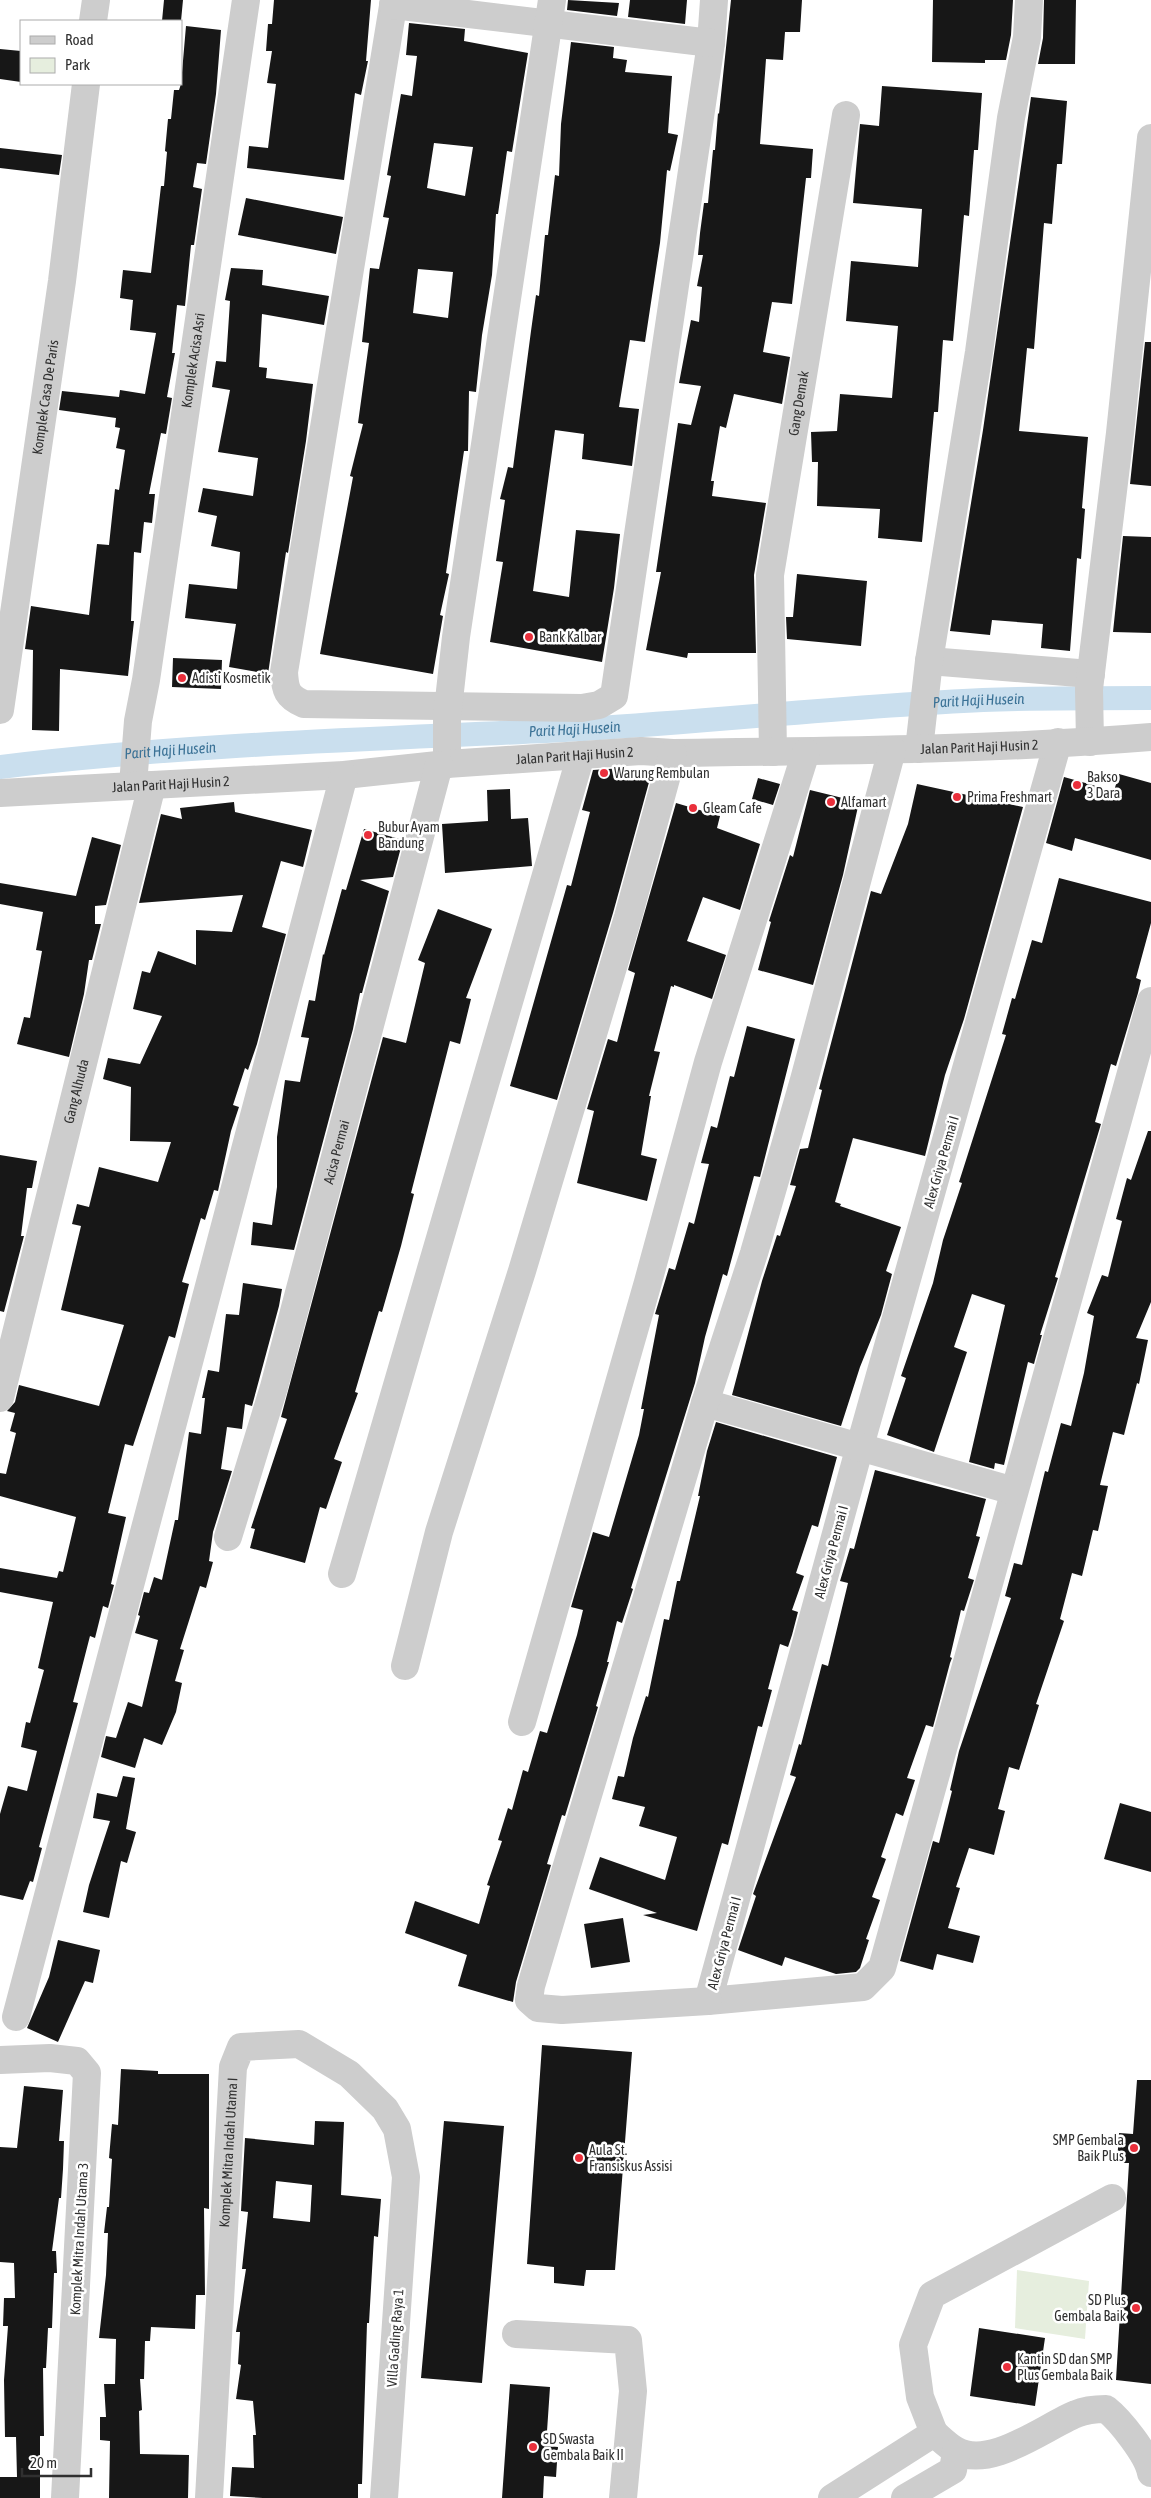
<svg xmlns="http://www.w3.org/2000/svg" width="1151" height="2498" viewBox="0 0 1151 2498" font-family="'Asap Condensed',sans-serif">
<rect width="100%" height="100%" fill="#fff"/>
<path fill="#e6eede" d="M 1017,2270 L 1089,2281 L 1085,2339 L 1015,2328 Z"/>
<g fill="none" stroke-linecap="round" stroke-linejoin="round">
<path stroke="#cadfee" stroke-width="24" id="s1" d="M 0,767 C 194,743 389,739 584,729 C 717,721 850,706 983,700 C 1039,698 1095,698 1151,698"/>
</g>
<path fill="#171717" fill-rule="evenodd" d="M 164,0 L 183,0 L 181,21 L 162,21 Z
M 274,0 L 371,0 L 366,61 L 368,61 L 361,95 L 355,93 L 344,180 L 247,168 L 249,146 L 268,148 L 276,84 L 267,83 L 272,51 L 266,51 L 268,24 L 272,24 Z
M 568,0 L 619,3 L 617,16 L 567,10 Z
M 630,0 L 687,0 L 685,24 L 628,17 Z
M 731,0 L 802,0 L 800,32 L 785,32 L 783,60 L 766,59 L 760,144 L 813,149 L 811,178 L 806,178 L 792,304 L 772,302 L 763,352 L 790,357 L 782,404 L 734,394 L 726,428 L 720,426 L 711,481 L 714,481 L 712,496 L 766,503 L 754,575 L 756,653 L 688,653 L 687,658 L 646,650 L 661,572 L 656,572 L 678,423 L 691,425 L 701,386 L 679,383 L 691,320 L 699,322 L 702,287 L 697,286 L 703,255 L 698,255 L 700,233 L 704,203 L 708,203 L 713,150 L 715,150 L 718,113 L 719,114 Z
M 933,0 L 1013,0 L 1011,35 L 1006,60 L 985,60 L 985,63 L 932,62 Z
M 1044,0 L 1076,0 L 1075,64 L 1038,64 L 1043,38 Z
M 409,23 L 465,29 L 464,41 L 528,53 L 512,152 L 507,151 L 498,214 L 496,214 L 492,275 L 482,335 L 476,392 L 469,391 L 468,451 L 464,451 L 446,573 L 449,574 L 440,615 L 443,616 L 433,674 L 320,654 L 353,477 L 350,476 L 363,424 L 358,423 L 369,343 L 362,342 L 370,268 L 379,269 L 389,218 L 383,217 L 391,176 L 387,175 L 401,94 L 412,96 L 417,56 L 406,55 ZM 434,143 L 473,147 L 465,196 L 427,188 ZM 418,269 L 453,272 L 448,318 L 413,313 Z
M 186,26 L 221,30 L 216,94 L 206,164 L 197,163 L 193,187 L 202,189 L 194,245 L 191,245 L 185,306 L 177,305 L 172,353 L 175,353 L 167,397 L 172,398 L 166,434 L 161,433 L 149,494 L 155,494 L 152,523 L 144,522 L 141,553 L 134,552 L 131,621 L 134,621 L 128,676 L 60,669 L 59,731 L 32,730 L 33,650 L 25,649 L 31,606 L 89,615 L 97,544 L 109,545 L 115,489 L 119,490 L 125,450 L 116,448 L 120,428 L 115,427 L 116,418 L 59,410 L 62,391 L 119,397 L 120,390 L 145,394 L 156,333 L 130,330 L 133,300 L 120,298 L 123,270 L 151,273 L 161,186 L 164,186 L 167,152 L 165,151 L 168,119 L 171,119 L 174,90 L 179,90 L 181,84 Z
M 571,42 L 614,47 L 613,58 L 627,60 L 625,72 L 672,76 L 668,133 L 678,135 L 670,171 L 667,170 L 660,243 L 645,342 L 630,340 L 619,407 L 639,409 L 632,466 L 582,459 L 584,434 L 555,430 L 533,591 L 569,597 L 576,530 L 620,534 L 614,588 L 602,662 L 490,642 L 503,562 L 496,561 L 505,500 L 500,499 L 508,467 L 513,468 L 531,331 L 536,295 L 539,296 L 545,235 L 548,235 L 555,175 L 559,176 L 561,124 Z
M 0,49 L 21,51 L 21,82 L 0,79 Z
M 882,86 L 982,93 L 978,150 L 974,150 L 969,216 L 964,215 L 953,341 L 943,340 L 938,412 L 934,412 L 922,542 L 878,538 L 880,509 L 817,506 L 818,462 L 812,462 L 811,432 L 837,431 L 840,394 L 892,398 L 898,326 L 846,321 L 851,261 L 918,267 L 922,209 L 853,203 L 860,124 L 879,126 Z
M 1031,97 L 1067,101 L 1062,164 L 1057,164 L 1052,224 L 1044,223 L 1034,349 L 1027,348 L 1019,431 L 1088,437 L 1082,508 L 1085,509 L 1081,559 L 1077,558 L 1070,651 L 1041,648 L 1043,624 L 992,620 L 990,635 L 950,631 L 983,430 Z
M 0,148 L 62,155 L 59,175 L 0,168 Z
M 246,198 L 343,217 L 336,254 L 238,235 Z
M 231,268 L 263,270 L 262,285 L 329,296 L 324,325 L 262,314 L 259,367 L 267,368 L 266,378 L 313,384 L 306,441 L 288,553 L 286,552 L 268,674 L 229,667 L 236,624 L 185,618 L 189,584 L 237,589 L 240,552 L 211,546 L 217,516 L 198,512 L 203,488 L 253,496 L 258,458 L 218,452 L 230,390 L 212,387 L 216,361 L 226,362 L 230,301 L 225,300 Z
M 1145,342 L 1151,342 L 1151,486 L 1130,484 Z
M 1123,536 L 1151,537 L 1151,633 L 1113,632 Z
M 797,574 L 867,581 L 861,646 L 787,639 L 786,617 L 793,617 Z
M 173,658 L 222,660 L 221,689 L 172,687 Z
M 623,768 L 651,775 L 613,913 L 557,1100 L 510,1086 L 567,885 L 571,886 L 590,812 L 582,810 L 593,770 Z
M 1119,774 L 1151,783 L 1151,860 L 1075,838 L 1072,851 L 1046,843 L 1064,777 L 1114,791 Z
M 758,778 L 780,784 L 773,805 L 752,799 Z
M 917,784 L 1023,807 L 964,1019 L 945,1075 L 925,1156 L 853,1138 L 835,1202 L 841,1204 L 840,1206 L 901,1227 L 886,1271 L 892,1274 L 881,1315 L 860,1367 L 841,1426 L 732,1395 L 762,1281 L 777,1235 L 780,1236 L 796,1186 L 790,1185 L 800,1149 L 808,1148 L 822,1090 L 819,1089 L 871,891 L 881,894 L 908,824 Z
M 510,789 L 511,819 L 528,818 L 532,866 L 445,873 L 442,824 L 488,821 L 487,790 Z
M 810,790 L 859,802 L 843,875 L 813,985 L 758,970 L 771,922 L 769,921 L 790,855 L 793,857 Z
M 234,802 L 235,812 L 312,830 L 303,867 L 281,861 L 262,927 L 286,934 L 257,1044 L 248,1070 L 245,1068 L 233,1105 L 239,1107 L 231,1131 L 218,1191 L 214,1190 L 205,1220 L 201,1218 L 182,1282 L 189,1284 L 175,1338 L 169,1336 L 133,1446 L 125,1444 L 108,1513 L 126,1517 L 111,1584 L 114,1585 L 108,1608 L 103,1606 L 95,1638 L 90,1636 L 73,1702 L 78,1703 L 39,1847 L 42,1848 L 33,1882 L 30,1881 L 23,1900 L 0,1895 L 0,1814 L 8,1786 L 27,1791 L 37,1751 L 21,1747 L 26,1722 L 30,1723 L 44,1670 L 38,1668 L 53,1602 L 0,1592 L 0,1568 L 57,1578 L 59,1571 L 63,1572 L 76,1517 L 0,1496 L 0,1473 L 6,1474 L 16,1433 L 10,1431 L 15,1413 L 7,1411 L 15,1402 L 19,1385 L 99,1406 L 124,1325 L 61,1310 L 81,1226 L 72,1224 L 77,1204 L 89,1207 L 99,1167 L 158,1182 L 171,1142 L 130,1141 L 131,1087 L 103,1079 L 108,1058 L 140,1064 L 162,1016 L 133,1009 L 142,971 L 150,973 L 158,951 L 196,965 L 196,930 L 232,932 L 243,895 L 139,903 L 161,814 L 182,819 L 180,808 Z
M 676,803 L 720,816 L 717,828 L 760,844 L 740,910 L 703,897 L 687,941 L 726,955 L 712,999 L 674,985 L 674,987 L 671,986 L 654,1051 L 660,1052 L 649,1096 L 651,1096 L 641,1155 L 657,1159 L 647,1201 L 577,1183 L 594,1111 L 587,1109 L 608,1039 L 617,1042 L 635,973 L 628,970 Z
M 364,829 L 403,840 L 393,877 L 360,880 L 389,891 L 362,993 L 360,993 L 353,1029 L 294,1250 L 251,1245 L 253,1222 L 272,1225 L 277,1187 L 277,1137 L 285,1080 L 300,1082 L 309,1038 L 301,1037 L 309,1000 L 315,1001 L 323,954 L 324,955 L 342,889 L 346,890 Z
M 92,837 L 121,845 L 106,905 L 95,906 L 95,924 L 101,924 L 92,960 L 89,960 L 84,994 L 69,1057 L 17,1044 L 24,1017 L 30,1018 L 42,951 L 36,950 L 43,912 L 0,904 L 0,883 L 76,896 Z
M 1059,878 L 1151,902 L 1151,923 L 1136,978 L 1141,980 L 1138,993 L 1116,1066 L 1111,1064 L 1095,1122 L 1101,1124 L 1055,1277 L 1058,1278 L 1040,1335 L 1042,1335 L 1035,1360 L 1034,1364 L 1028,1362 L 1004,1465 L 995,1463 L 994,1469 L 969,1462 L 1005,1305 L 972,1294 L 954,1347 L 967,1352 L 934,1452 L 887,1435 L 906,1378 L 901,1376 L 933,1283 L 943,1240 L 962,1183 L 959,1182 L 1006,1035 L 1002,1034 L 1012,998 L 1015,999 L 1032,940 L 1042,943 Z
M 438,909 L 492,929 L 466,998 L 471,999 L 460,1044 L 450,1041 L 411,1193 L 414,1194 L 401,1246 L 382,1312 L 379,1311 L 355,1392 L 358,1393 L 334,1459 L 342,1462 L 326,1509 L 320,1507 L 305,1563 L 250,1548 L 255,1529 L 251,1528 L 287,1419 L 281,1417 L 383,1037 L 406,1043 L 425,963 L 418,960 Z
M 747,1026 L 795,1039 L 760,1177 L 754,1176 L 727,1276 L 723,1274 L 705,1337 L 695,1383 L 631,1588 L 633,1589 L 622,1623 L 617,1621 L 607,1662 L 609,1662 L 596,1706 L 598,1707 L 565,1816 L 562,1815 L 547,1864 L 551,1865 L 516,1982 L 513,2002 L 458,1986 L 467,1955 L 405,1933 L 415,1901 L 479,1924 L 490,1886 L 487,1885 L 502,1841 L 498,1840 L 508,1808 L 512,1810 L 523,1770 L 528,1772 L 540,1731 L 547,1733 L 577,1635 L 583,1610 L 571,1607 L 593,1532 L 609,1537 L 639,1435 L 644,1409 L 641,1409 L 659,1315 L 655,1314 L 669,1268 L 675,1270 L 689,1222 L 694,1224 L 709,1164 L 701,1163 L 711,1126 L 717,1128 L 730,1076 L 734,1077 Z
M 1148,1131 L 1151,1131 L 1151,1302 L 1136,1338 L 1148,1340 L 1139,1384 L 1137,1383 L 1124,1435 L 1113,1432 L 1100,1485 L 1108,1486 L 1098,1531 L 1093,1530 L 1082,1576 L 1072,1573 L 1060,1619 L 1064,1621 L 1036,1704 L 1039,1705 L 1019,1770 L 1009,1767 L 998,1809 L 1005,1811 L 994,1855 L 969,1848 L 956,1887 L 960,1888 L 948,1928 L 980,1936 L 973,1963 L 937,1954 L 933,1970 L 900,1961 L 933,1841 L 939,1843 L 952,1791 L 950,1790 L 959,1751 L 1011,1598 L 1005,1596 L 1014,1563 L 1022,1565 L 1045,1471 L 1048,1472 L 1061,1423 L 1071,1426 L 1084,1373 L 1094,1316 L 1087,1313 L 1102,1275 L 1108,1277 L 1122,1221 L 1116,1219 L 1127,1178 L 1131,1180 Z
M 0,1155 L 37,1161 L 32,1188 L 27,1188 L 21,1236 L 24,1236 L 4,1312 L 0,1311 Z
M 243,1283 L 282,1289 L 279,1306 L 252,1406 L 245,1404 L 242,1429 L 227,1427 L 221,1469 L 232,1471 L 213,1532 L 209,1561 L 213,1562 L 206,1588 L 200,1586 L 180,1649 L 184,1650 L 175,1681 L 182,1683 L 176,1712 L 162,1745 L 144,1738 L 135,1768 L 101,1757 L 106,1736 L 116,1738 L 128,1702 L 142,1707 L 158,1640 L 135,1633 L 140,1616 L 138,1615 L 144,1592 L 149,1593 L 154,1577 L 162,1580 L 175,1520 L 178,1520 L 189,1432 L 201,1434 L 205,1398 L 202,1398 L 208,1370 L 219,1372 L 226,1314 L 239,1315 Z
M 716,1422 L 837,1457 L 818,1527 L 812,1525 L 796,1573 L 804,1576 L 792,1610 L 798,1612 L 792,1635 L 788,1647 L 780,1644 L 768,1689 L 772,1690 L 762,1727 L 758,1726 L 728,1845 L 722,1843 L 697,1931 L 643,1915 L 657,1913 L 589,1889 L 600,1857 L 665,1880 L 677,1837 L 639,1826 L 645,1807 L 612,1799 L 618,1776 L 624,1777 L 633,1738 L 646,1696 L 648,1697 L 664,1619 L 669,1620 L 677,1581 L 680,1581 L 700,1496 L 698,1496 L 707,1451 Z
M 875,1470 L 986,1499 L 976,1536 L 980,1537 L 968,1578 L 974,1580 L 964,1611 L 961,1610 L 950,1657 L 952,1658 L 950,1663 L 933,1727 L 926,1725 L 907,1778 L 915,1780 L 903,1816 L 896,1813 L 881,1857 L 886,1859 L 872,1897 L 880,1900 L 866,1939 L 869,1940 L 860,1968 L 856,1972 L 836,1974 L 785,1957 L 782,1966 L 738,1950 L 756,1896 L 753,1894 L 796,1777 L 790,1775 L 799,1744 L 801,1745 L 822,1664 L 828,1666 L 848,1583 L 840,1581 L 850,1548 L 854,1549 Z
M 123,1776 L 135,1778 L 126,1829 L 136,1832 L 127,1863 L 121,1861 L 109,1918 L 83,1912 L 89,1885 L 110,1821 L 93,1818 L 97,1793 L 117,1797 Z
M 1120,1803 L 1151,1812 L 1151,1872 L 1104,1859 Z
M 623,1918 L 630,1962 L 591,1968 L 584,1924 Z
M 58,1940 L 100,1950 L 93,1983 L 85,1981 L 58,2042 L 27,2028 L 49,1977 Z
M 542,2045 L 632,2052 L 615,2270 L 586,2270 L 584,2286 L 554,2283 L 554,2267 L 527,2264 Z
M 121,2069 L 158,2071 L 158,2074 L 209,2074 L 209,2209 L 204,2208 L 205,2295 L 196,2295 L 195,2329 L 151,2327 L 150,2341 L 145,2341 L 144,2379 L 140,2379 L 142,2410 L 139,2411 L 140,2454 L 189,2455 L 188,2498 L 109,2498 L 110,2441 L 100,2440 L 100,2417 L 106,2417 L 104,2384 L 115,2384 L 116,2339 L 99,2338 L 106,2275 L 108,2233 L 104,2233 L 107,2207 L 109,2207 L 112,2159 L 109,2158 L 112,2124 L 118,2125 Z
M 1137,2080 L 1151,2080 L 1151,2384 L 1116,2380 L 1129,2163 L 1117,2163 L 1119,2133 L 1133,2134 Z
M 24,2086 L 63,2090 L 59,2141 L 64,2141 L 63,2169 L 61,2198 L 59,2198 L 52,2251 L 56,2251 L 57,2273 L 54,2273 L 52,2328 L 48,2328 L 46,2368 L 43,2368 L 44,2436 L 40,2436 L 40,2498 L 0,2498 L 0,2477 L 17,2477 L 16,2437 L 5,2437 L 4,2380 L 8,2326 L 3,2326 L 4,2298 L 15,2298 L 14,2263 L 0,2262 L 0,2147 L 17,2148 Z
M 315,2121 L 344,2122 L 341,2195 L 381,2199 L 378,2237 L 374,2236 L 369,2323 L 367,2323 L 362,2484 L 358,2484 L 358,2498 L 263,2498 L 230,2496 L 232,2467 L 254,2468 L 253,2435 L 256,2435 L 253,2401 L 236,2399 L 241,2365 L 238,2364 L 240,2332 L 236,2332 L 246,2269 L 242,2269 L 248,2212 L 241,2211 L 245,2138 L 314,2145 ZM 276,2181 L 312,2185 L 310,2222 L 273,2218 Z
M 444,2121 L 504,2126 L 482,2383 L 421,2378 Z
M 979,2328 L 1045,2338 L 1035,2406 L 970,2396 Z
M 510,2384 L 550,2387 L 546,2446 L 558,2447 L 556,2477 L 544,2476 L 543,2498 L 502,2498 Z"/>
<g fill="none" stroke-linecap="round" stroke-linejoin="round">
<g stroke="#cdcdcd" stroke-width="28">
<path d="M 394,0 L 284,672 C 285,690 287,697 304,704 L 582,708 L 599,705 L 614,696 L 711,43 L 714,0"/>
<path d="M 393,5 L 711,43"/>
<path d="M 93,21 L 96,0"/>
<path d="M 929,661 L 1091,674"/>
<path id="s2" d="M 0,710 L 62,281 L 86,84"/>
<path d="M 1058,742 L 860,1446 L 708,2001 L 863,1987 L 882,1968 L 1151,1001"/>
<path d="M 1090,742 L 1089,689 L 1120,433 L 1151,138"/>
<path d="M 919,749 L 929,661 L 979,352 L 1011,118 L 1027,37 L 1029,0"/>
<path id="s3" d="M 773,752 L 770,575 L 846,115"/>
<path d="M 447,764 L 447,718 L 456,637 L 552,0"/>
<path id="s4" d="M 133,785 L 138,721 L 146,680 L 246,0"/>
<path id="s5" d="M 0,793 L 344,775 L 447,764 L 641,751 L 673,753 C 833,751 992,750 1151,737"/>
<path id="s6" d="M 0,1398 L 152,785"/>
<path d="M 705,1403 L 1014,1491"/>
<path id="s7" d="M 228,1537 L 274,1387 L 439,765"/>
<path d="M 342,1574 L 581,755"/>
<path d="M 405,1666 L 439,1532 L 522,1271 L 628,917 L 673,753"/>
<path d="M 522,1722 L 648,1282 L 708,1062 L 806,752"/>
<path d="M 708,2001 L 562,2010 L 538,2008 L 529,2000 L 531,1986 L 705,1403 L 754,1253 L 804,1080 L 892,750"/>
<path d="M 16,2017 L 344,775"/>
<path d="M 0,2060 L 50,2058 L 77,2061 L 87,2073 L 65,2498"/>
<path d="M 516,2334 L 628,2340 L 633,2391 L 623,2498"/>
<path d="M 934,2433 L 920,2397 L 913,2345 L 932,2295 L 1112,2198"/>
<path id="s8" d="M 209,2498 L 233,2067 L 241,2047 L 299,2044 L 349,2074 L 385,2109 L 397,2129 L 406,2177 L 384,2498"/>
<path d="M 832,2498 L 934,2433 C 941,2439 948,2446 955,2450 C 989,2471 1044,2427 1076,2414 C 1085,2410 1096,2409 1106,2409 C 1120,2420 1148,2455 1151,2473"/>
<path d="M 905,2498 L 953,2470 L 956,2452"/>
</g>
</g>
<g fill="#ea2f3b" stroke="#fff" stroke-width="2">
<circle cx="529" cy="637" r="5"/>
<circle cx="182" cy="678" r="5"/>
<circle cx="604" cy="773" r="5"/>
<circle cx="1077" cy="785" r="5"/>
<circle cx="957" cy="797" r="5"/>
<circle cx="831" cy="802" r="5"/>
<circle cx="693" cy="808" r="5"/>
<circle cx="368" cy="835" r="5"/>
<circle cx="1134" cy="2148" r="5"/>
<circle cx="579" cy="2158" r="5"/>
<circle cx="1136" cy="2308" r="5"/>
<circle cx="1007" cy="2367" r="5"/>
<circle cx="533" cy="2447" r="5"/>
</g>
<g text-anchor="middle" stroke-width="5" stroke-linejoin="round" paint-order="stroke">
<g font-size="14" fill="#303030" stroke="#fff">
<text dy="5" stroke="none"><textPath href="#s4" startOffset="429">Komplek Acisa Asri</textPath></text>
<text dy="5" stroke="none"><textPath href="#s2" startOffset="316">Komplek Casa De Paris</textPath></text>
<text dy="5" stroke="none"><textPath href="#s3" startOffset="351">Gang Demak</textPath></text>
<text dy="5" stroke="none"><textPath href="#s5" startOffset="981">Jalan Parit Haji Husin 2</textPath></text>
<text dy="5" stroke="none"><textPath href="#s5" startOffset="576">Jalan Parit Haji Husin 2</textPath></text>
<text dy="5" stroke="none"><textPath href="#s5" startOffset="171">Jalan Parit Haji Husin 2</textPath></text>
<text dy="5" stroke="none"><textPath href="#s6" startOffset="316">Gang Alhuda</textPath></text>
<text dy="5" stroke="none"><textPath href="#s7" startOffset="400">Acisa Permai</textPath></text>
<text transform="translate(941 1162) rotate(-74)" y="5">Alex Griya Permai I</text>
<text transform="translate(831 1552) rotate(-75)" y="5">Alex Griya Permai I</text>
<text transform="translate(724 1943) rotate(-75)" y="5">Alex Griya Permai I</text>
<text dy="5" stroke="none"><textPath href="#s8" startOffset="346">Komplek Mitra Indah Utama I</textPath></text>
<text transform="translate(79 2239) rotate(-87)" y="5">Komplek Mitra Indah Utama 3</text>
<text transform="translate(395 2338) rotate(-86)" y="5">Villa Gading Raya 1</text>
</g>
<g font-size="14" fill="#303030" stroke="#fff" text-anchor="start">
<text x="539" y="642">Bank Kalbar</text>
<text x="192" y="683">Adisti Kosmetik</text>
<text x="614" y="778">Warung Rembulan</text>
<text x="1087" y="782">Bakso<tspan x="1087" dy="16">3 Dara</tspan></text>
<text x="967" y="802">Prima Freshmart</text>
<text x="841" y="807">Alfamart</text>
<text x="703" y="813">Gleam Cafe</text>
<text x="378" y="832">Bubur Ayam<tspan x="378" dy="16">Bandung</tspan></text>
<text x="1124" y="2145" text-anchor="end">SMP Gembala<tspan x="1124" dy="16">Baik Plus</tspan></text>
<text x="589" y="2155">Aula St.<tspan x="589" dy="16">Fransiskus Assisi</tspan></text>
<text x="1126" y="2305" text-anchor="end">SD Plus<tspan x="1126" dy="16">Gembala Baik</tspan></text>
<text x="1017" y="2364">Kantin SD dan SMP<tspan x="1017" dy="16">Plus Gembala Baik</tspan></text>
<text x="543" y="2444">SD Swasta<tspan x="543" dy="16">Gembala Baik II</tspan></text>
</g>
<g font-size="15" font-style="italic" fill="#3b7296" stroke="#fff">
<text dy="5" stroke="none"><textPath href="#s1" startOffset="981">Parit Haji Husein</textPath></text>
<text dy="5" stroke="none"><textPath href="#s1" startOffset="576">Parit Haji Husein</textPath></text>
<text dy="5" stroke="none"><textPath href="#s1" startOffset="171">Parit Haji Husein</textPath></text>
</g>
</g>
<rect x="20" y="20" width="162" height="65" fill="#ffffff" stroke="#acacac"/>
<rect x="30" y="36" width="25" height="8" fill="#cdcdcd" stroke="#acacac"/>
<text x="65" y="45" font-size="15" fill="#303030">Road</text>
<rect x="30" y="58" width="25" height="15" fill="#e6eede" stroke="#acacac"/>
<text x="65" y="70" font-size="15" fill="#303030">Park</text>
<path d="M22 2468v8h69v-8" fill="none" stroke="#303030" stroke-width="2.5"/>
<text x="30" y="2468" font-size="15" fill="#303030" stroke="#ffffff" stroke-width="4" paint-order="stroke">20 m</text>
</svg>
